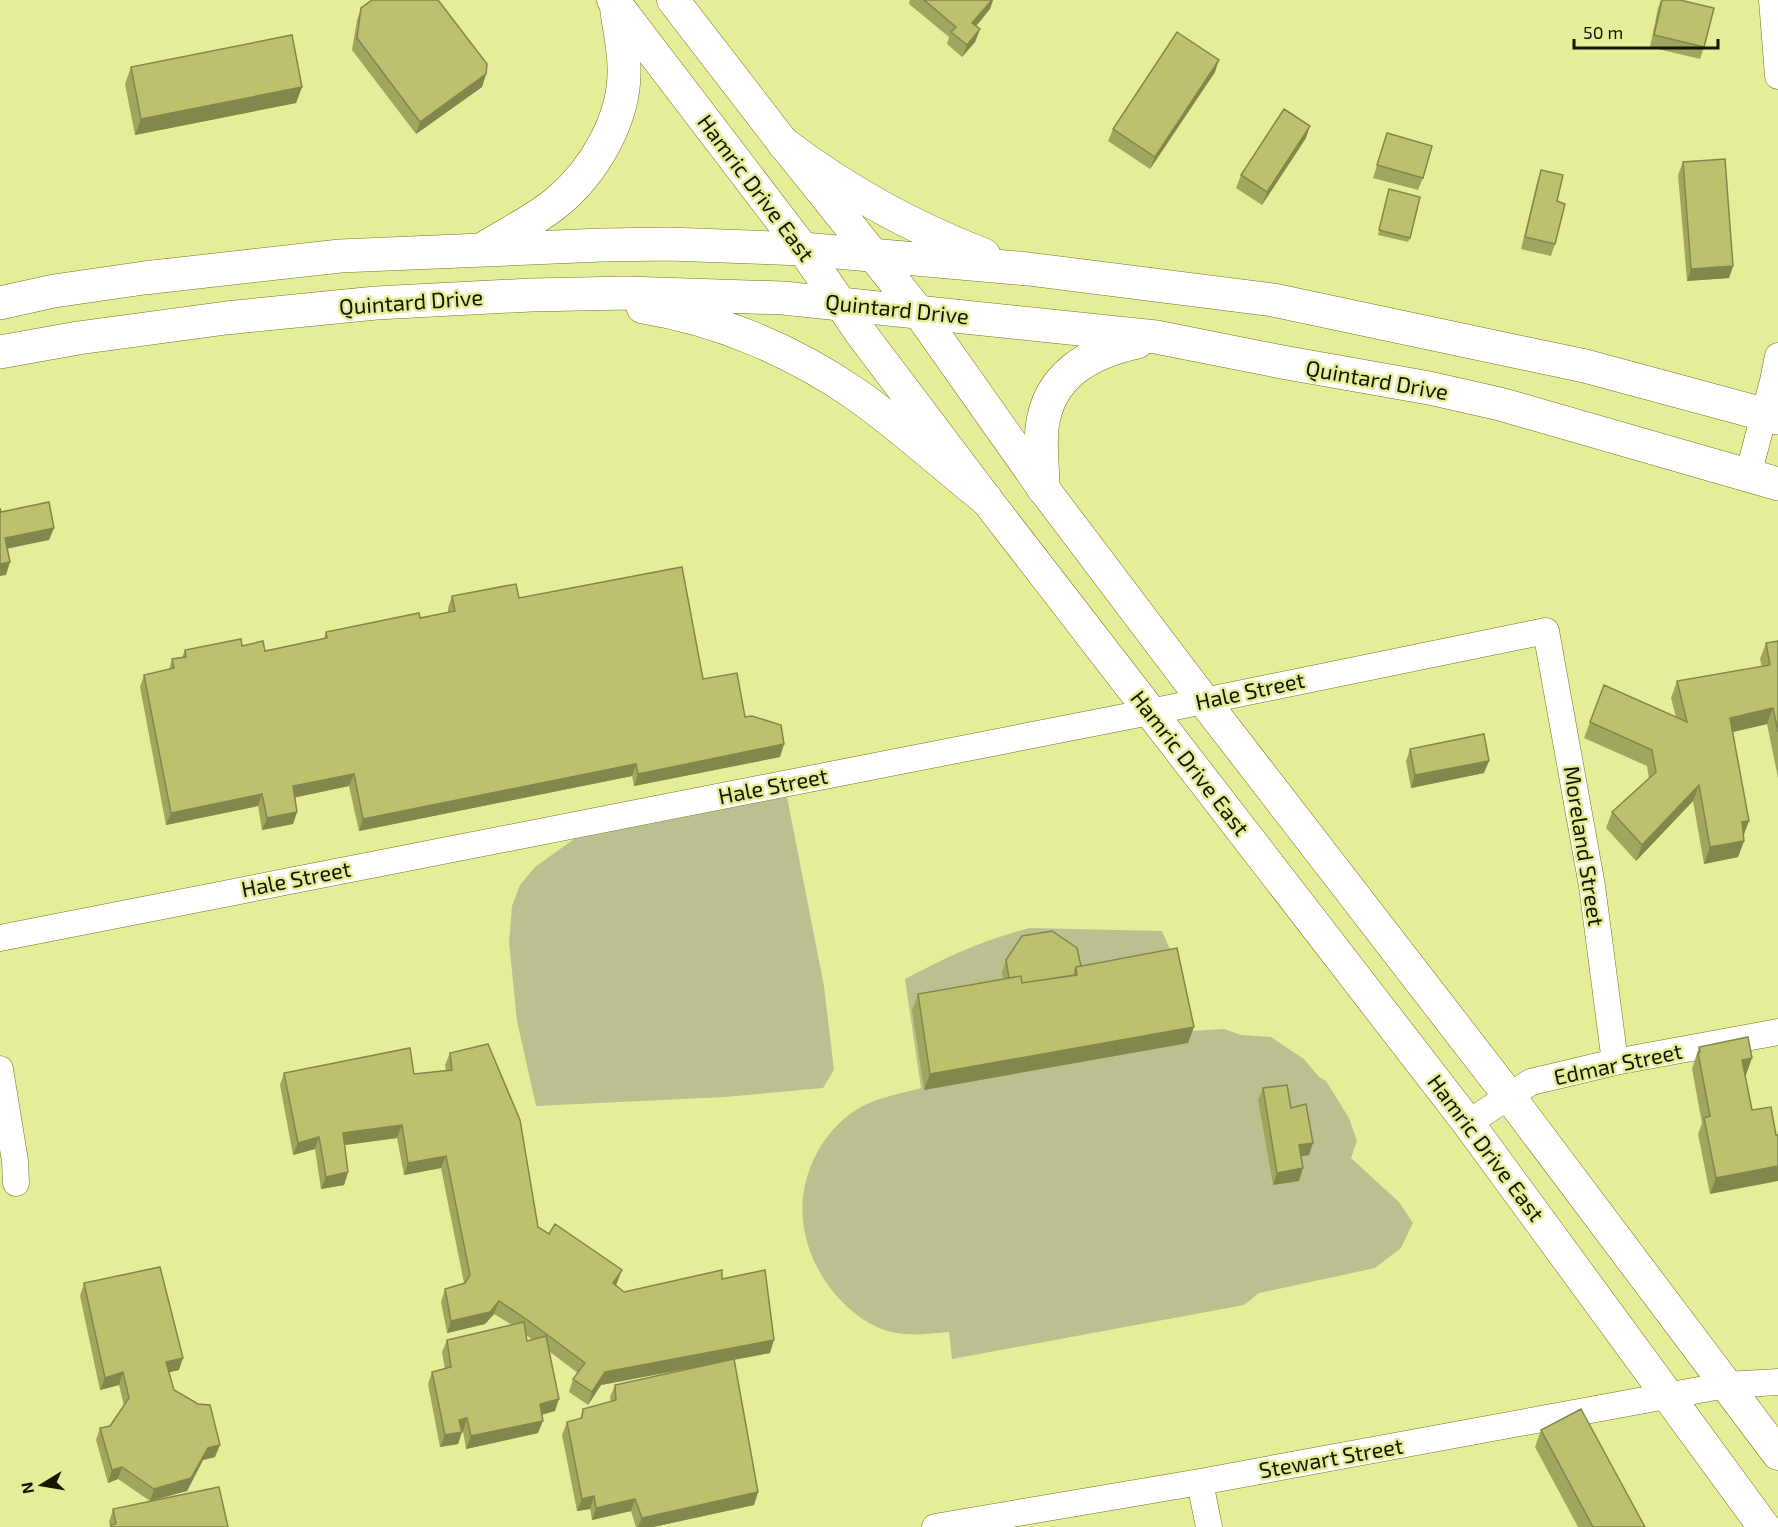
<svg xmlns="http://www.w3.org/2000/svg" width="1778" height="1527" viewBox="0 0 1778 1527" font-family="'Exo 2',sans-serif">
<rect width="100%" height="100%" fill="#e6ed98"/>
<path fill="#bcc090" d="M 787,797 L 824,986 L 834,1070 L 823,1088 L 725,1097 L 536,1106 L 517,1021 L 509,942 L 512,906 L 520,885 L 535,867 L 574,839 Z
M 1030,928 L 1162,931 L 1180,972 L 1191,1031 L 1224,1029 L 1241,1035 L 1271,1037 L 1304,1059 L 1319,1077 L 1326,1081 L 1349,1118 L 1357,1141 L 1351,1158 L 1399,1202 L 1413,1223 L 1401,1248 L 1375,1268 L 1259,1293 L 1244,1305 L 952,1359 L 949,1332 C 925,1334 900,1338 877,1327 C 840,1310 810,1268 804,1228 C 796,1184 818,1134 856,1110 C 875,1098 899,1094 921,1088 L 905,979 C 946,957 985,939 1030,928 Z"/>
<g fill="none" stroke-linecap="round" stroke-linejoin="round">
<defs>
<path id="minor" d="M 1772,0 L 1778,76
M 1748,475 L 1773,381 L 1778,356
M 0,938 L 1150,712 L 1546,631 L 1592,886 L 1615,1062
M 0,1069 L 15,1161 L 16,1183
M 1468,1123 L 1531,1082 L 1615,1062 L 1778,1032
M 1200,1482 L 1209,1527
M 935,1527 L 1200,1482 L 1726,1385 L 1778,1382"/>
<path id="major" d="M 613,0 L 803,249 L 860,332 L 986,499 L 1468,1123 L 1764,1527
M 673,0 L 784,144 L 918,311 L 1043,488 L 1204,701 L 1509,1096 L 1778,1454"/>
<path id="highway" d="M 784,144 C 846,191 911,227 984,255
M 486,247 C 509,233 535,220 556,203 C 594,172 626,118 624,67 C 624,46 618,24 616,3
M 0,303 L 54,291 L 144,278 L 340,256 L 602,245 L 669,244 L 803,249 L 1028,269 L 1273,300 L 1585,366 L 1778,418
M 643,307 C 718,319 791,350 854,393 C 900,425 942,464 986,499
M 0,352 L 78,338 L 226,318 L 376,303 L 531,295 L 627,293 L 783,298 L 1156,337 L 1282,362 L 1429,388 L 1500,404 L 1778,484
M 1043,488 C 1043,469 1040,447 1042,428 C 1048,375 1090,352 1137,342"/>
</defs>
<use href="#minor" stroke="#70741c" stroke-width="27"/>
<use href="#major" stroke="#70741c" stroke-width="33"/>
<use href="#highway" stroke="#70741c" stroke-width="34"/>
<use href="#minor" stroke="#fff" stroke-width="26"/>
<use href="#major" stroke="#fff" stroke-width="32"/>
<use href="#highway" stroke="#fff" stroke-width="33"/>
</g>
<path fill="#a1a65e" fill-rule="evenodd" d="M 910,0 L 993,0 L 990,9 L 976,26 L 980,29 L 975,42 L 962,57 L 947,44 L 949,37 L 909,4 Z
M 1661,0 L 1704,47 L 1700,59 L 1650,47 L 1658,8 Z
M 361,8 L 486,74 L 482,87 L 416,134 L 352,50 L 357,20 Z
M 131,67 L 302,87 L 296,103 L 135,135 L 125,84 Z
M 1215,72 L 1150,169 L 1108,141 L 1113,129 Z
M 1387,133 L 1423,178 L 1418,190 L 1373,178 Z
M 1306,138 L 1262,205 L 1236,188 L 1241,175 Z
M 1683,162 L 1733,266 L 1729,278 L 1687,281 L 1678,175 Z
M 1541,170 L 1555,244 L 1551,256 L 1521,249 L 1537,183 Z
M 1389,189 L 1410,238 L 1408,242 L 1378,235 Z
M 452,596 L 519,598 L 703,679 L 745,717 L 784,744 L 780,757 L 634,786 L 632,776 L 359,831 L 349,786 L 295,797 L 297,812 L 293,824 L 262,830 L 258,806 L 166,825 L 140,687 L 144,675 L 169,670 L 172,659 L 182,657 L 185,650 L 242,646 L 265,651 L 324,638 L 326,632 L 420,618 L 448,612 L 448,608 Z
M 1778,641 L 1778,778 L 1767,724 L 1733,732 L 1744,841 L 1738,857 L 1704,864 L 1693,801 L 1636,861 L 1606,828 L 1612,812 L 1649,779 L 1647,766 L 1584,738 L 1604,685 L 1676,717 L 1671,698 L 1677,681 L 1762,667 L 1760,659 L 1766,643 Z
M 1410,749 L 1484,773 L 1411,788 L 1406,761 Z
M 1006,960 L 1081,966 L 1194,1027 L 1188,1043 L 924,1090 L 912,1010 L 918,994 L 1003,979 L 1002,972 Z
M 1699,1047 L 1752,1058 L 1745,1075 L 1752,1110 L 1710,1194 L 1698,1134 L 1702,1123 L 1692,1069 Z
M 450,1053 L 538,1227 L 617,1283 L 616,1285 L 624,1292 L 722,1279 L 770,1353 L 734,1359 L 758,1492 L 754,1505 L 653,1527 L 636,1527 L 631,1511 L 592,1520 L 590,1509 L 577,1511 L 562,1435 L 567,1422 L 580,1419 L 583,1409 L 611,1402 L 610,1397 L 615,1385 L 731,1360 L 601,1385 L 588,1405 L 569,1392 L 573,1379 L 578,1373 L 550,1352 L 555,1411 L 542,1415 L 538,1433 L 466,1449 L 463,1431 L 462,1431 L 458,1444 L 440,1447 L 428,1384 L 432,1372 L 445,1369 L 442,1352 L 447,1340 L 512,1325 L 494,1314 L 485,1324 L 447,1333 L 441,1302 L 445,1289 L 464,1283 L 441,1168 L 404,1175 L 397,1138 L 344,1145 L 348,1172 L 344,1185 L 321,1189 L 315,1149 L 293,1155 L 280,1085 L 284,1073 L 414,1074 L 446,1071 L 445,1065 ZM 526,1335 L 533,1340 L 527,1341 Z
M 1263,1088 L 1291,1108 L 1309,1155 L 1301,1156 L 1299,1181 L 1273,1185 L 1258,1100 Z
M 84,1283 L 179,1370 L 169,1372 L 174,1390 L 215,1457 L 203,1460 L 187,1491 L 150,1501 L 118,1479 L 108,1483 L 96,1440 L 100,1428 L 110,1426 L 124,1406 L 119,1385 L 100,1390 L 80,1296 Z
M 1541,1430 L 1645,1527 L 1578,1527 L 1535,1447 Z
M 113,1509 L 228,1527 L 110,1527 L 109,1522 Z"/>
<path fill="#83874c" d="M 992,0 L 993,0 L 990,9 L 968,36 L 972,23 Z
M 980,29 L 975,42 L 962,57 L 967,45 Z
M 1219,60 L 1215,72 L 1150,169 L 1155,157 Z
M 486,74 L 482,87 L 416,134 L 420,122 Z
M 302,87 L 296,103 L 135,135 L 141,119 Z
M 1310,126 L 1306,138 L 1262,205 L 1267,192 Z
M 1733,266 L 1729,278 L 1687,281 L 1691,269 Z
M 54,528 L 49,540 L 1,550 L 5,538 Z
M 10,562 L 6,575 L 0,576 L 0,564 Z
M 1773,708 L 1767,724 L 1724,734 L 1730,718 Z
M 784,744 L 780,757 L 634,786 L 638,774 Z
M 1489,761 L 1484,773 L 1411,788 L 1415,775 Z
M 636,764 L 632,776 L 359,831 L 363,819 Z
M 354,774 L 349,786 L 288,799 L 293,786 Z
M 1699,785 L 1693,801 L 1636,861 L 1642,845 Z
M 262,794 L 258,806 L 166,825 L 171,813 Z
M 297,812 L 293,824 L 262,830 L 267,818 Z
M 1749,821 L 1743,837 L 1742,822 Z
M 1744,841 L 1738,857 L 1704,864 L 1710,847 Z
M 1194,1027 L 1188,1043 L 924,1090 L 930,1074 Z
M 1752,1058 L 1746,1075 L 1736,1076 L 1742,1060 Z
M 402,1125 L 397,1138 L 338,1146 L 343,1133 Z
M 319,1137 L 315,1149 L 293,1155 L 298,1143 Z
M 1313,1143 L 1309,1155 L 1295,1157 L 1299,1145 Z
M 446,1156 L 441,1168 L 404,1175 L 408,1163 Z
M 1778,1166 L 1778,1181 L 1710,1194 L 1716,1178 Z
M 1303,1168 L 1299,1181 L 1273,1185 L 1277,1173 Z
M 348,1172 L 344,1185 L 321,1189 L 326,1177 Z
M 622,1270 L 617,1283 L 609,1295 L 613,1283 Z
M 499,1301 L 494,1314 L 485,1324 L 447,1333 L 451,1321 Z
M 774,1340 L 770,1353 L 601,1385 L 588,1405 L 592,1392 L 605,1372 Z
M 183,1358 L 179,1370 L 162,1374 L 166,1362 Z
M 123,1372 L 119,1385 L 100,1390 L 105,1378 Z
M 559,1399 L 555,1411 L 535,1416 L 540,1404 Z
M 467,1418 L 463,1431 L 455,1432 L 459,1420 Z
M 543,1421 L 538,1433 L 466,1449 L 471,1436 Z
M 462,1432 L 458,1444 L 440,1447 L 445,1435 Z
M 220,1445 L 215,1457 L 203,1460 L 187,1491 L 150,1501 L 154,1489 L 208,1448 Z
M 122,1467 L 118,1479 L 108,1483 L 112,1470 Z
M 758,1492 L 754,1505 L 653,1527 L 638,1527 L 642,1518 Z
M 594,1496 L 590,1509 L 577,1511 L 582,1499 Z
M 635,1499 L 631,1511 L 592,1520 L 596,1508 Z"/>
<path fill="#bbc16d" stroke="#83874c" stroke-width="1.5" d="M 372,0 L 438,0 L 487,64 L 486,74 L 420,122 L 357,38 L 361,8 Z
M 924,0 L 992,0 L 972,23 L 980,29 L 967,45 L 951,32 L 956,27 Z
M 1662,0 L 1680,0 L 1714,8 L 1704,47 L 1654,35 Z
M 1177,32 L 1219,60 L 1155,157 L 1113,129 Z
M 292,35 L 302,87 L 141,119 L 131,67 Z
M 1284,109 L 1310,126 L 1267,192 L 1241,175 Z
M 1387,133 L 1432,146 L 1423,178 L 1377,165 Z
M 1725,159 L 1733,266 L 1691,269 L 1683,162 Z
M 1541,170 L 1563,175 L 1557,201 L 1565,204 L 1555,244 L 1525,237 Z
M 1389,189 L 1420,197 L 1410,238 L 1379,230 Z
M 49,502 L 54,528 L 5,538 L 10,562 L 0,564 L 0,508 L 1,512 Z
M 682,567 L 703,679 L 737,673 L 745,717 L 752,716 L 781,725 L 784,744 L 638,774 L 636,764 L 363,819 L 354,774 L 293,786 L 297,812 L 267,818 L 262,794 L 171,813 L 144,675 L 174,668 L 172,659 L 186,657 L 185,650 L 241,639 L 242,646 L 263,641 L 265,651 L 327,638 L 326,632 L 419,613 L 420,618 L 455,611 L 452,596 L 516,584 L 519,598 Z
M 1778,641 L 1778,732 L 1773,708 L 1730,718 L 1749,821 L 1742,822 L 1744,841 L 1710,847 L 1699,785 L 1642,845 L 1612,812 L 1656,772 L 1652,750 L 1590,722 L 1604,685 L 1687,722 L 1677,681 L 1770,665 L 1766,643 Z
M 1484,734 L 1489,761 L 1415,775 L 1410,749 Z
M 1052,931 L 1077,948 L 1081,966 L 1076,967 L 1075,971 L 1075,975 L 1022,983 L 1021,976 L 1009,978 L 1006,960 L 1022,936 Z
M 1177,948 L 1194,1027 L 930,1074 L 918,994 L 1021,976 L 1022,983 L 1077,975 L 1076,967 Z
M 1748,1037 L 1752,1058 L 1742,1060 L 1752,1110 L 1771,1107 L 1776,1135 L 1778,1135 L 1778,1166 L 1716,1178 L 1704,1118 L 1710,1116 L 1698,1053 L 1700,1052 L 1699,1047 Z
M 488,1044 L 520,1120 L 538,1227 L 549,1234 L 555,1224 L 622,1270 L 613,1283 L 624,1292 L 722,1270 L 722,1279 L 765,1270 L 774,1340 L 605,1372 L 592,1392 L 573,1379 L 585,1363 L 526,1319 L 499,1301 L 490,1312 L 451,1321 L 445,1289 L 465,1283 L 470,1275 L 446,1156 L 408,1163 L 402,1125 L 343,1133 L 348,1172 L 326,1177 L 319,1137 L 298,1143 L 284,1073 L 410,1048 L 414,1074 L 452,1070 L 450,1053 Z
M 1287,1085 L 1291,1108 L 1306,1104 L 1313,1143 L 1299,1145 L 1303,1168 L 1277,1173 L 1263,1088 Z
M 160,1267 L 183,1358 L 166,1362 L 174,1390 L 198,1404 L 210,1405 L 220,1445 L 208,1448 L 191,1478 L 154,1489 L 122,1467 L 112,1470 L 100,1428 L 110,1426 L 129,1398 L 123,1372 L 105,1378 L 84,1283 Z
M 524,1322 L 527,1341 L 546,1336 L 559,1399 L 540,1404 L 543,1421 L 471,1436 L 467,1418 L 459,1420 L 462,1432 L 445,1435 L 432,1372 L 451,1367 L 447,1340 Z
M 734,1359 L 758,1492 L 642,1518 L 635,1499 L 596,1508 L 594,1496 L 582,1499 L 567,1422 L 582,1418 L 583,1409 L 616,1400 L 615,1385 Z
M 1581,1409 L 1645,1527 L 1593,1527 L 1541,1430 Z
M 219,1487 L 228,1527 L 111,1527 L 111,1525 L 116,1524 L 113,1509 Z"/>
<g text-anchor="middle" stroke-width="5" stroke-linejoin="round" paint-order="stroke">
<g font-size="22" fill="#151700" stroke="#e6ed98">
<text transform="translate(756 188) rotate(53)" y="8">Hamric Drive East</text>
<text transform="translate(411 302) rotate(-4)" y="8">Quintard Drive</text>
<text transform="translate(897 309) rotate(6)" y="8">Quintard Drive</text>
<text transform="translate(1377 380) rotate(10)" y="8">Quintard Drive</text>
<text transform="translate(1250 691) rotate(-12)" y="8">Hale Street</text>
<text transform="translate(1190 763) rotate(52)" y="8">Hamric Drive East</text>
<text transform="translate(773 786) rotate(-11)" y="8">Hale Street</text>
<text transform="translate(1584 846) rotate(81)" y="8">Moreland Street</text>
<text transform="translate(296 879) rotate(-11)" y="8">Hale Street</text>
<text transform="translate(1618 1064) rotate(-12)" y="8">Edmar Street</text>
<text transform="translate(1486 1148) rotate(53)" y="8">Hamric Drive East</text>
<text transform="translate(1331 1458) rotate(-10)" y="8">Stewart Street</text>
</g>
</g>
<g transform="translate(42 1485) rotate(259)" stroke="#e6ed98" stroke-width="4.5" paint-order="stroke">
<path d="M0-4.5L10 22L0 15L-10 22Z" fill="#151700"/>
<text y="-9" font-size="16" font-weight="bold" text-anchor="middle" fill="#151700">N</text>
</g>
<path d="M1574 39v9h144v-9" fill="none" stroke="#151700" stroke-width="3"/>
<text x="1583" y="39" font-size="18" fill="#151700" stroke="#e6ed98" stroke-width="4.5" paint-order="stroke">50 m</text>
</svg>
